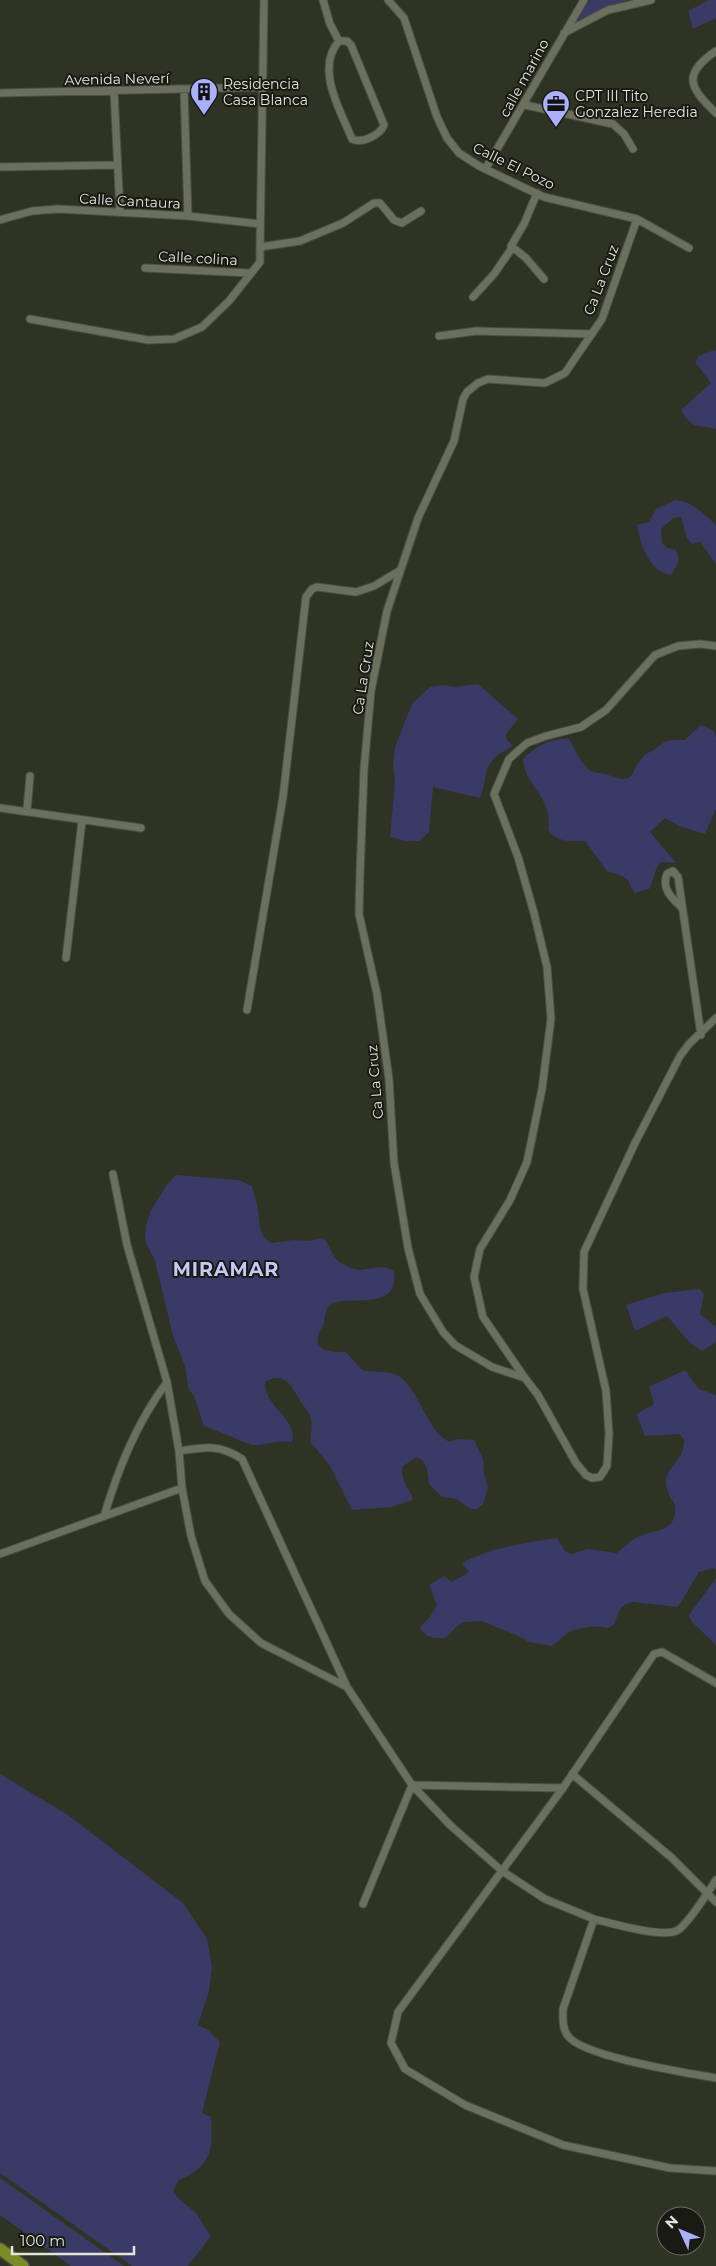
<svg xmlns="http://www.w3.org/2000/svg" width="716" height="2266" viewBox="0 0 716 2266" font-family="Montserrat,sans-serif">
<rect width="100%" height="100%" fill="#2f3323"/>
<path fill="#393a66" d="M 590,0 L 628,0 L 576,21 Z
M 709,0 L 716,0 L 716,18 L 693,29 L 688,11 Z
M 714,350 L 716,351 L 716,429 C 697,424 692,430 681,410 L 711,383 L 695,362 L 699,356 Z
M 675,500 C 692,501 704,514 716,525 L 716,564 L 700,542 L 692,544 L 687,538 L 681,517 L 673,518 L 661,529 L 662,543 L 667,548 L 675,549 C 682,560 677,565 671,575 C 649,572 640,544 637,525 L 649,522 L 656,509 Z
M 478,684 L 518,719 L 506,734 L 506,739 L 513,746 C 507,750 497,754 493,760 C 483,770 486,785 480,798 L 433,787 L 429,832 L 420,841 L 406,841 L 390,837 L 395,781 L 393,766 L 395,747 L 412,704 L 430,687 L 443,685 L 454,687 Z
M 701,725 L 714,731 L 716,738 L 716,809 L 705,834 L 679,826 L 665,818 L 650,832 L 676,863 L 661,862 C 653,870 655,880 649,889 L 634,893 L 628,880 L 622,876 L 607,871 L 585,841 C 570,841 558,843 548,830 C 554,798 525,787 523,759 C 534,747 553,737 569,739 C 575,749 581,765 591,771 C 596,773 602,773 606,774 C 638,787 628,772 644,756 C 646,753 651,752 654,750 C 667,739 668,740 685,740 Z
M 176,1175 L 239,1180 L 252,1186 C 254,1194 257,1202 258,1210 C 260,1224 258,1235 271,1243 L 293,1240 L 309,1241 L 323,1238 C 331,1245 331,1257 341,1263 C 346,1266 354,1270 360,1270 C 373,1269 383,1263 394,1271 C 400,1316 341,1292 329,1306 C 325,1311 325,1319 323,1325 C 322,1328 319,1332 318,1335 C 314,1353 335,1352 346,1352 L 362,1370 C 373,1373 387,1370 397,1375 C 418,1386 428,1434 450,1442 L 456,1439 L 474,1440 L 483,1459 L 484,1473 L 488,1488 L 483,1504 L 477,1509 L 470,1509 L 457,1499 L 442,1497 L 429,1484 L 427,1469 L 423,1461 L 417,1457 L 403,1466 C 399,1481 410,1487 413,1500 L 391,1507 L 352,1510 L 329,1464 L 311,1443 C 310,1436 313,1426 311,1419 C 310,1413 304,1407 301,1402 C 292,1387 285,1370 265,1382 C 264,1407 299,1420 292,1442 C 274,1440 267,1446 252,1445 L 204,1426 L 194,1396 L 189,1390 L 185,1366 L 173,1336 L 155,1261 L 145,1241 L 146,1226 L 150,1212 L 166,1186 Z
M 699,1289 L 704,1294 L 700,1314 L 716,1327 L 716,1342 L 702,1351 L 690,1343 L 667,1316 L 635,1331 L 626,1305 L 664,1293 Z
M 685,1370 L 699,1389 L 716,1395 L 716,1570 L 714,1568 L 699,1572 L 678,1607 L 632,1602 C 619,1606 618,1612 615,1624 L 608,1628 C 598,1625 581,1627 572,1631 C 564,1634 559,1642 552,1646 L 529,1642 L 516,1635 L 481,1621 L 464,1622 L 457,1626 L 446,1638 C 434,1638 425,1639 420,1627 L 430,1617 L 437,1605 L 429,1585 L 444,1576 L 452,1582 L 469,1572 L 462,1563 C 491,1547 524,1543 557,1538 L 565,1551 L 572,1554 L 587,1549 L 617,1553 C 624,1547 632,1539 640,1536 C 658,1528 677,1533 675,1505 C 650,1467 685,1470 684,1439 L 679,1434 L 645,1436 L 636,1414 L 654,1404 L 649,1387 Z
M 716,1578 L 716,1645 L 692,1622 L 689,1615 Z
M 0,1774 L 68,1815 L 183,1903 L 207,1939 L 212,1968 L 209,1991 L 198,2025 L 208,2030 L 220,2042 L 202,2113 L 211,2117 C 213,2151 212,2165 179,2180 L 173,2191 L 179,2199 L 196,2213 L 211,2236 L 188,2266 L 132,2266 L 0,2173 Z
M 0,2178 L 124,2266 L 71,2266 L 0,2215 Z"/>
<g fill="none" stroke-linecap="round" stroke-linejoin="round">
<defs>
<path id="minor" d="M 323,0 L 330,24 L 339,41
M 388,0 L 404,18 L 437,117 L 447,138 L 459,153 L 479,166 L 529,190 L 544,197 L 637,219 L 689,248
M 564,33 L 608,10 L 651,0
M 339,41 L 347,41 L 351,45 L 384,125 C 380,135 362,144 352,139 C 340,110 315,68 339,41 Z
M 716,51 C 681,75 690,88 716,113
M 184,90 L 188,216
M 114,91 L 120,212
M 0,93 L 264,87
M 525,105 L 613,124 L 624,134 L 633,149
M 0,167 L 116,165
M 486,168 L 584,0
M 537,193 L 524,224 L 511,246 L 526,258 L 544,279
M 637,219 L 602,319 L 565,373 L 545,383 L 488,379 L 478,383 L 467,392 L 463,399 L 454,441 L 418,518 L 387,611 L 371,691 L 364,769 L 360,874 L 359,914 L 377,994 L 389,1079 L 394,1163 L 408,1248 L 420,1294 L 443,1332 L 455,1345 L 492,1367 L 525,1378 L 538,1395 L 576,1463 L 586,1475 L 592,1478 L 600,1477 L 607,1466 L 609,1434 L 606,1391 L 583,1289 L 584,1252 L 635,1143 L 680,1056 L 689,1044 L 716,1018
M 0,220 L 32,211 L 58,209 L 188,216 L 260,224
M 260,247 L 300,241 L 343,223 L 374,203 L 380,203 L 394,220 L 402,223 L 421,211
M 145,268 L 250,273
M 473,297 L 494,274 L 512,248
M 30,319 L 148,340 L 174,339 L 202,327 L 229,301 L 260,262 L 260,247 L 264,0
M 439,336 L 476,331 L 592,334
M 0,808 L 141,828
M 27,810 L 30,776
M 682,908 C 672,898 661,889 667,874 L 673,871 L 678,877 L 701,1035
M 66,958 L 82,821
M 247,1010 L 283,797 L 306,597 L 312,589 L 317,587 L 356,592 L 374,586 L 399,571
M 113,1174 L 127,1245 L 167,1382 L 179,1451
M 525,1378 L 483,1317 L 474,1277 L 480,1249 L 510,1200 L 527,1162 L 542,1089 L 551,1019 L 547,967 L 534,913 L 518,857 L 494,794 L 509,759 L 527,743 L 546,736 L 581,727 L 606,710 L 655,655 L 678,646 L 700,644 L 716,646
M 104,1516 C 119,1467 136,1424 167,1382
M 0,1554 L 182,1488
M 716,1683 L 662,1652 L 654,1654 L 563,1788 L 398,2012 L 391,2043 L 405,2069 L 465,2105 L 563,2145 L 670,2168 L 716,2171
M 347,1687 L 261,1643 L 229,1614 L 205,1581 L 191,1536 L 182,1488 L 179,1451 C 206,1447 219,1444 242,1459 L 347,1687 L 412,1785 L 450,1825 L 502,1871 L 545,1899 L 594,1919 L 563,2009 C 563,2019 562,2028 568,2036 C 583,2057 688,2073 716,2078
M 572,1774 L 672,1858 L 716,1902
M 363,1904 L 412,1785 L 563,1788
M 594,1919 C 610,1923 665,1939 678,1930 C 689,1923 708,1892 716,1880"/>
<path id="trunk" d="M 0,2249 L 23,2266"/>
</defs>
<use href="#minor" stroke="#4d5042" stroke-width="9"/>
<use href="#trunk" stroke="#4d5042" stroke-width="14"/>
<use href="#minor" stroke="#6b6f5e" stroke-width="7"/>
<use href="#trunk" stroke="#7c8b23" stroke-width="11"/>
</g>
<defs>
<symbol id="building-pin" viewBox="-11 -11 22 30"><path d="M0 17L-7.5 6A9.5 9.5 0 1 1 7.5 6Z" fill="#aab0fb" stroke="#181a13"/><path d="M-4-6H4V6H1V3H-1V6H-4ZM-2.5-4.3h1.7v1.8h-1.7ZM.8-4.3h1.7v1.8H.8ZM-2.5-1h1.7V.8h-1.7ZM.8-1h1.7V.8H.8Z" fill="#111"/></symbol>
<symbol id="office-pin" viewBox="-11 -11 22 30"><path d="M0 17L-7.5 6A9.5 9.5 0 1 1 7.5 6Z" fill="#aab0fb" stroke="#181a13"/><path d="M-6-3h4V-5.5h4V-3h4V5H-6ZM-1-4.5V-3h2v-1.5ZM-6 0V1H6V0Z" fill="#111"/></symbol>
</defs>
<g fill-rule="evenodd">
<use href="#building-pin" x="188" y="76" width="32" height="43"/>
<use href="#office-pin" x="540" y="88" width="32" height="43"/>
</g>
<g text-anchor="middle" stroke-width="4" stroke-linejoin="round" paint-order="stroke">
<g font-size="14" fill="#e3e5db" stroke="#181a13">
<text transform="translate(524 78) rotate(-61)" y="5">calle marino</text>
<text transform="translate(117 79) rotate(-1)" y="5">Avenida Neverí</text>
<text transform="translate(514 166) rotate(26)" y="5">Calle El Pozo</text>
<text transform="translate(130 201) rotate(3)" y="5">Calle Cantaura</text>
<text transform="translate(198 258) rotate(3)" y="5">Calle colina</text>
<text transform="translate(601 280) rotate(-69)" y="5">Ca La Cruz</text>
<text transform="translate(363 678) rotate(-81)" y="5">Ca La Cruz</text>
<text transform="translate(375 1082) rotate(-95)" y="5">Ca La Cruz</text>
</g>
<g font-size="14" fill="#e3e5db" stroke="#181a13" text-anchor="start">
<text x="223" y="89">Residencia<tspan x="223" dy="16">Casa Blanca</tspan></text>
<text x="575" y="101">CPT III Tito<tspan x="575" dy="16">Gonzalez Heredia</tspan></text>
</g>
<g font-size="19" font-weight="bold" letter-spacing="1" fill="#c5c9f4" stroke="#181a13">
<text x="226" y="1276">MIRAMAR</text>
</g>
</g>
<g transform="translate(681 2231) rotate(314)"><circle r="24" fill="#181a13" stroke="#696b63"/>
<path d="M0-4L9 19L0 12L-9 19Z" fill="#aab0fb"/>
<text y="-8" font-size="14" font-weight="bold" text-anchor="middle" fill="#e3e5db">N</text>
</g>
<path d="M12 2246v8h122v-8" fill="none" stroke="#e3e5db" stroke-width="2.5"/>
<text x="20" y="2246" font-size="15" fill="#e3e5db" stroke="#181a13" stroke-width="4" paint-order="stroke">100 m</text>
</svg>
